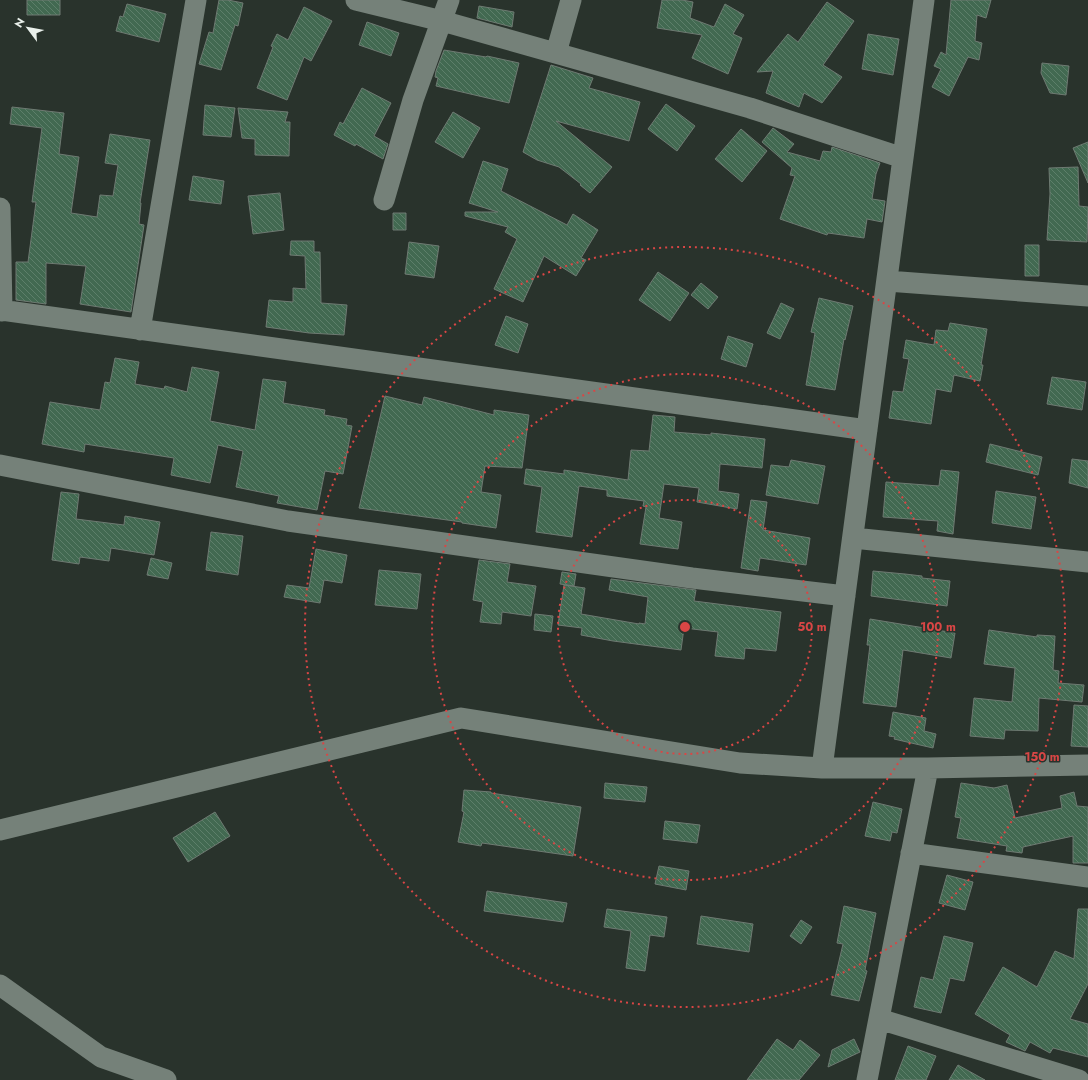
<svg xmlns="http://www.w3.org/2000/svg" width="1088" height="1080" viewBox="0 0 1088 1080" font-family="Jost,sans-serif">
<defs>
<pattern id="building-back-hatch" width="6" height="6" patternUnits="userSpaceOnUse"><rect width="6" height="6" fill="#426951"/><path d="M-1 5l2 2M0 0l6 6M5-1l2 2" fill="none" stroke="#5d7f6a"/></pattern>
</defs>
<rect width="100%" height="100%" fill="#29332c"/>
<path fill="url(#building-back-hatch)" stroke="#6e7a72" d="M 27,0 L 60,0 L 60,15 L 27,15 Z
M 219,0 L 228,0 L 243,3 L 238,26 L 235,25 L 221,70 L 199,64 L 209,32 L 213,33 Z
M 662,0 L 682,0 L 693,2 L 690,18 L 714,27 L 725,4 L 744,15 L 733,34 L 742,38 L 728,74 L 692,58 L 702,35 L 657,28 Z
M 951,0 L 991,0 L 986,18 L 977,15 L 975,41 L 982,43 L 979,60 L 968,57 L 949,96 L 932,87 L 941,69 L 934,66 L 941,52 L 946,55 Z
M 827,2 L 854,21 L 823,65 L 842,77 L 822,103 L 804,93 L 799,107 L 766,93 L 773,71 L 757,72 L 788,34 L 798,42 Z
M 127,4 L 166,14 L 159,42 L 116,31 L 120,16 L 123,17 Z
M 479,6 L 514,12 L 512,27 L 477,18 Z
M 304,7 L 332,21 L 311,61 L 304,57 L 287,100 L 257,88 L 273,47 L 271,46 L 277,34 L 288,40 Z
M 367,22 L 399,33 L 391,56 L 359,45 Z
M 868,34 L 899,39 L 893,75 L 862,69 Z
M 444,50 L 486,57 L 487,56 L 519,63 L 509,103 L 436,86 L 438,78 L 435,77 L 436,71 Z
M 1042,63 L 1069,66 L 1066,95 L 1050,93 L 1041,73 Z
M 551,65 L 593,78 L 589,88 L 640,102 L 629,141 L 556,121 L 612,167 L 590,193 L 580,185 L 581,184 L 559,167 L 537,160 L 523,152 Z
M 362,88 L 391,103 L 374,136 L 388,144 L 383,159 L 356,144 L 355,146 L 334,135 L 340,122 L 343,124 Z
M 666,104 L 695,126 L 677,151 L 648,129 Z
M 205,105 L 235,108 L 231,137 L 203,135 Z
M 12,107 L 64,113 L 59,154 L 79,157 L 71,213 L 97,217 L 100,195 L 113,196 L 118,165 L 105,163 L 110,134 L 150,140 L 140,203 L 141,203 L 139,224 L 144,225 L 131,312 L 80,304 L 86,266 L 46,263 L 46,304 L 16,300 L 16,262 L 28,262 L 36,202 L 32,202 L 42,128 L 10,124 Z
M 238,108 L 288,112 L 285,122 L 290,122 L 289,156 L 255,155 L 255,139 L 242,138 Z
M 453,112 L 480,128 L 463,158 L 435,142 Z
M 773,128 L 794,144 L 787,152 L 820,161 L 823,151 L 831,152 L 832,147 L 880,163 L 876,174 L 872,199 L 885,201 L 882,222 L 867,219 L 864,238 L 828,233 L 827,235 L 780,219 L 795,176 L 790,175 L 792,168 L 762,142 Z
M 741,129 L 767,151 L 742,182 L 715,159 Z
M 1088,142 L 1088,183 L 1073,148 Z
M 483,161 L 508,169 L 501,191 L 567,225 L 573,214 L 598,230 L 581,258 L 586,260 L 576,276 L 544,256 L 523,302 L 494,289 L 517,239 L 505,232 L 508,227 L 465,216 L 465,212 L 498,212 L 469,203 Z
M 1078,167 L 1079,206 L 1088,207 L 1087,242 L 1047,240 L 1050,194 L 1049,168 Z
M 193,176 L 224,181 L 221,204 L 189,200 Z
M 280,193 L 284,230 L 253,234 L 248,196 Z
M 393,213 L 406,213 L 406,230 L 393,230 Z
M 291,241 L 314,241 L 314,252 L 320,252 L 321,303 L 347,305 L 344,335 L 309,333 L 266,327 L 269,300 L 293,302 L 293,288 L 306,289 L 305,256 L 290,255 Z
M 409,242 L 439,246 L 434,278 L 405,274 Z
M 1025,245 L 1039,245 L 1039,276 L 1025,276 Z
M 658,272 L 689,293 L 670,321 L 639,300 Z
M 701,283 L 718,297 L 708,309 L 691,295 Z
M 819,298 L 853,306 L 845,340 L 844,339 L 835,390 L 806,385 L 815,333 L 811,332 Z
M 781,303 L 794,309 L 780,339 L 767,333 Z
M 506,316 L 528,324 L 518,353 L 495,345 Z
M 950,323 L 987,329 L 981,365 L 983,365 L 980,381 L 954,375 L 951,392 L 936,389 L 931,424 L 889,418 L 893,391 L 903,392 L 909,359 L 903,358 L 906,340 L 934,345 L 936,330 L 948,331 Z
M 728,336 L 753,344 L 746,367 L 721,359 Z
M 115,358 L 139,362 L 135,384 L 164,389 L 165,386 L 187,392 L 192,367 L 219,372 L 210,421 L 255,430 L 263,379 L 286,382 L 283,403 L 325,410 L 324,415 L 347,419 L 346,425 L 352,426 L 343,474 L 325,471 L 317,510 L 277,503 L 279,496 L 236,487 L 243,451 L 218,445 L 210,483 L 171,475 L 174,458 L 85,444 L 84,452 L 42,444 L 50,402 L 100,410 L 105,382 L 110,383 Z
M 1052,377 L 1086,382 L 1082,410 L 1047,404 Z
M 385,396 L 422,405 L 424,397 L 494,415 L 494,410 L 529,415 L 522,468 L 485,466 L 481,492 L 501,495 L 496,528 L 462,523 L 462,522 L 359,508 Z
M 653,415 L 675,417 L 674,432 L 711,435 L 711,433 L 765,439 L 762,468 L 720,464 L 718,491 L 739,494 L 737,509 L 697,502 L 699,488 L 664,484 L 659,518 L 682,522 L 678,549 L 640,544 L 646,507 L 643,506 L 644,501 L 607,496 L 607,490 L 579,486 L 572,537 L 536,532 L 542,487 L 524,484 L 526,469 L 564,474 L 564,470 L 628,480 L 631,450 L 649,451 Z
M 990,444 L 1042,457 L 1038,475 L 986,462 Z
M 1072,459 L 1088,461 L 1088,488 L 1069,483 Z
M 791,460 L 825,466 L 818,504 L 766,495 L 771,465 L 789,467 Z
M 941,470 L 959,472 L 953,534 L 937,531 L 938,521 L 883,517 L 886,482 L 939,486 Z
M 996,491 L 1036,497 L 1031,529 L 992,523 Z
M 61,492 L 79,494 L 76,519 L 124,525 L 125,516 L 160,522 L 154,555 L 111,548 L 109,561 L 80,557 L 79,564 L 52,560 Z
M 751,500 L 767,502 L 763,530 L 810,538 L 806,565 L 760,558 L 758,571 L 741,568 Z
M 211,532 L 243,536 L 238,575 L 206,570 Z
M 316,549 L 347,555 L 342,583 L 324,580 L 320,603 L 284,597 L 287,585 L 309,588 Z
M 151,558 L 172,563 L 168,579 L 147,575 Z
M 479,560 L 510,564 L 507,582 L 536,586 L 531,616 L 502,612 L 501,624 L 480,622 L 483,602 L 473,600 Z
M 379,570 L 421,574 L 417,609 L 375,605 Z
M 873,571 L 905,574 L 922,576 L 922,578 L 950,581 L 947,606 L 871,596 Z
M 562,572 L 576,574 L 574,586 L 560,584 Z
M 611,579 L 696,590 L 694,601 L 781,612 L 776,651 L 745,648 L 744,659 L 715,656 L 718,632 L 684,628 L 681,650 L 613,641 L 581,635 L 582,628 L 558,625 L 564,585 L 585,588 L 581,614 L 639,624 L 639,623 L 645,624 L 648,597 L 609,590 Z
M 535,614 L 553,616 L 551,632 L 534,630 Z
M 870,619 L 955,633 L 951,658 L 903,650 L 896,707 L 863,703 L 870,645 L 867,645 Z
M 989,630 L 1037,637 L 1037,635 L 1055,636 L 1053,670 L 1059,671 L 1058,683 L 1084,685 L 1082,702 L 1039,698 L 1038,731 L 1005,730 L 1004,739 L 970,736 L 974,698 L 1012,702 L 1015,668 L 984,664 Z
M 1074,705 L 1088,706 L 1088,747 L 1071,746 Z
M 893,712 L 926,718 L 924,731 L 936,734 L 933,748 L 894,739 L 895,737 L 889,736 Z
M 605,783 L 647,787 L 645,802 L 604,798 Z
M 961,783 L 994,788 L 1007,785 L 1015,818 L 1062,808 L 1060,796 L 1074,792 L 1077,806 L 1088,807 L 1088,863 L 1073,863 L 1073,836 L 1023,847 L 1022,853 L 1006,851 L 1007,846 L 957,838 L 961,818 L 955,817 Z
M 464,790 L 491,792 L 491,793 L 581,807 L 573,856 L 482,843 L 481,846 L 458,842 L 464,812 L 462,811 Z
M 873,802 L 902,809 L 897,833 L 892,832 L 890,841 L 865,836 Z
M 215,812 L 230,836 L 188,862 L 173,838 Z
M 665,821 L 700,825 L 697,843 L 663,839 Z
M 659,866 L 689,871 L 686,890 L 655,884 Z
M 947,875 L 973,882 L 965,910 L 939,903 Z
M 487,891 L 567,903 L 563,922 L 484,911 Z
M 844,906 L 876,913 L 865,970 L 867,971 L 859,1001 L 831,995 L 843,944 L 837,943 Z
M 607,909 L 667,917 L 664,937 L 650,935 L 645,971 L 626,968 L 631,931 L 604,927 Z
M 1078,909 L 1088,909 L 1088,984 L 1070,1019 L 1088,1024 L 1088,1057 L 1053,1048 L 1050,1053 L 1030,1042 L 1025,1051 L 1023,1050 L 1006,1042 L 1010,1035 L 975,1014 L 1003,967 L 1037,987 L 1055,951 L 1074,959 Z
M 701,916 L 753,924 L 749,952 L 697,944 Z
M 801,920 L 812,927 L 801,944 L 790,936 Z
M 944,936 L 973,943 L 964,981 L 950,978 L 941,1013 L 914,1007 L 921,977 L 933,980 Z
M 777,1039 L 793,1050 L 800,1040 L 820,1055 L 799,1080 L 747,1080 Z
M 854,1039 L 860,1052 L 828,1067 L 832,1050 Z
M 908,1046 L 936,1056 L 926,1080 L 895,1080 Z
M 958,1065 L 985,1080 L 949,1080 Z"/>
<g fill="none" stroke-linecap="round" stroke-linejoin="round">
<path stroke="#758179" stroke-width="21" d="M 356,0 L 442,21 L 750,108 L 903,158
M 556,53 L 571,0
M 384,200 L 413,100 L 449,0
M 0,208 L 2,311
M 887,281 L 1088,296
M 0,310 L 867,430
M 140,330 L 196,0
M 0,465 L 288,521 L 692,578 L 845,596
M 853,538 L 1088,562
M 822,768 L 924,0
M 0,830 L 461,718 L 740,763 L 822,768 L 928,768 L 1088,765
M 911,853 L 1088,877
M 0,985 L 101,1057 L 166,1080
M 879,1019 L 1079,1080
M 867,1080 L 928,768"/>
</g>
<g fill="none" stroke="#d94645" stroke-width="2" stroke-dasharray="2 4">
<circle cx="685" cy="627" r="127"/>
<circle cx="685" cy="627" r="253"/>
<circle cx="685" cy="627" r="380"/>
</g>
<circle cx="685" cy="627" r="6" fill="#d94645" stroke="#29332c" stroke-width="2"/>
<g font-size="12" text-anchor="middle" font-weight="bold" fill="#d94645" stroke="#29332c" stroke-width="3" stroke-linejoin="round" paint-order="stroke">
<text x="812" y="631">50 m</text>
<text x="938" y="631">100 m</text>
<text x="1042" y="761">150 m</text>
</g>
<g transform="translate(28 28) rotate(302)" stroke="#29332c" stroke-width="3" paint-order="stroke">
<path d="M0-3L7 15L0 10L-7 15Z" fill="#e9f0eb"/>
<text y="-6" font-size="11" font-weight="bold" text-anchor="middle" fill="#e9f0eb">N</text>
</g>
</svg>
